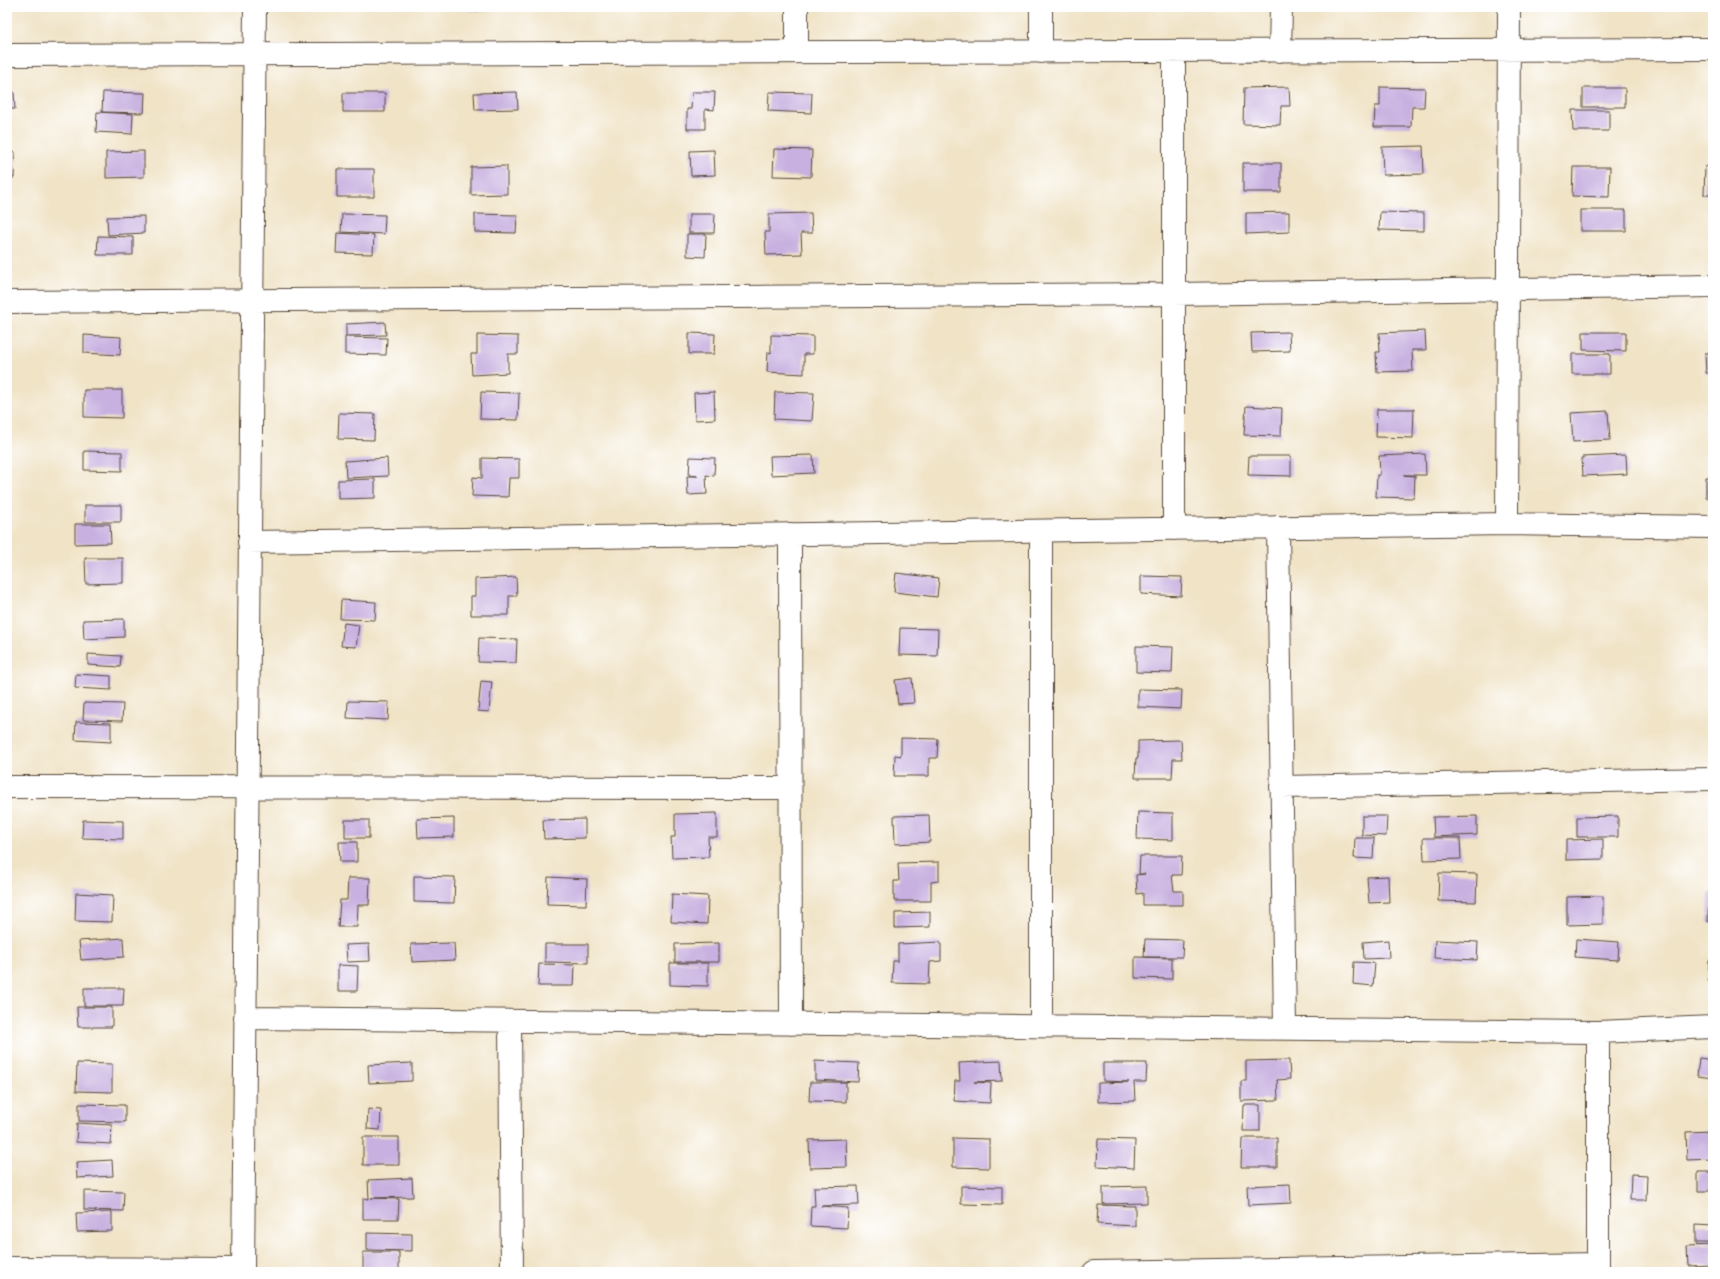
<svg xmlns="http://www.w3.org/2000/svg" width="1720" height="1279" viewBox="0 0 1720 1279" font-family="Vollkorn,serif">
<rect width="100%" height="100%" fill="#fff"/>
<filter id="ink" filterUnits="userSpaceOnUse"><feTurbulence type="fractalNoise" baseFrequency=".025" numOctaves="2"/><feDisplacementMap in="SourceGraphic" scale="8" xChannelSelector="R" yChannelSelector="G"/><feConvolveMatrix kernelMatrix="1 2 1 2 8 2 1 2 1" color-interpolation-filters="sRGB"/></filter>
<filter id="wash" filterUnits="userSpaceOnUse"><feTurbulence type="fractalNoise" baseFrequency=".012" numOctaves="4" result="noise"/><feDisplacementMap in="SourceGraphic" scale="16" xChannelSelector="R" yChannelSelector="G"/><feGaussianBlur stdDeviation="0.9" result="paint"/><feColorMatrix in="noise" values="0 0 0 0 0 0 0 0 0 0 0 0 0 0 0 0 0 1.4 0 .05"/><feComposite in="paint" operator="in"/></filter>
<g filter="url(#wash)">
<rect width="100%" height="100%" fill="#f0e3c6"/>
<g id="blocks">
<path fill="#c8b1e0" d="M 469,7 L 505,7 L 505,10 L 469,11 Z
M 1289,87 L 1290,106 L 1281,106 L 1280,125 L 1243,124 L 1244,88 Z
M 1380,87 L 1425,88 L 1424,107 L 1412,107 L 1411,127 L 1374,127 L 1375,106 L 1380,106 Z
M 1583,88 L 1625,88 L 1625,107 L 1583,107 Z
M 7,92 L 14,92 L 15,109 L 7,109 Z
M 103,92 L 145,93 L 144,113 L 102,112 Z
M 517,92 L 518,109 L 475,110 L 474,93 Z
M 692,92 L 715,92 L 714,110 L 705,109 L 705,129 L 687,129 L 687,109 L 691,109 Z
M 769,92 L 812,93 L 811,113 L 768,111 Z
M 343,93 L 385,93 L 385,112 L 343,112 Z
M 1572,110 L 1609,110 L 1609,131 L 1573,131 Z
M 97,112 L 133,114 L 132,134 L 96,132 Z
M 1423,146 L 1424,174 L 1383,175 L 1382,147 Z
M 774,149 L 812,150 L 811,177 L 773,176 Z
M 714,150 L 715,175 L 691,176 L 690,151 Z
M 7,151 L 15,152 L 14,178 L 7,178 Z
M 144,151 L 144,177 L 106,178 L 106,152 Z
M 1243,163 L 1281,163 L 1281,192 L 1243,192 Z
M 507,166 L 507,194 L 471,195 L 471,167 Z
M 1705,166 L 1713,167 L 1713,195 L 1704,195 Z
M 1573,167 L 1610,167 L 1609,197 L 1572,196 Z
M 337,169 L 374,169 L 374,197 L 337,197 Z
M 1580,210 L 1626,210 L 1626,231 L 1580,231 Z
M 1289,212 L 1289,232 L 1246,234 L 1246,213 Z
M 1380,212 L 1424,213 L 1424,231 L 1379,230 Z
M 811,213 L 812,233 L 801,233 L 802,254 L 766,255 L 765,232 L 769,232 L 769,214 Z
M 342,214 L 385,215 L 384,234 L 341,232 Z
M 475,214 L 517,215 L 516,233 L 475,232 Z
M 689,214 L 715,214 L 714,233 L 689,233 Z
M 144,216 L 144,233 L 108,235 L 107,217 Z
M 337,233 L 374,235 L 373,254 L 336,253 Z
M 687,234 L 706,234 L 705,257 L 687,256 Z
M 98,236 L 133,237 L 133,255 L 97,255 Z
M 385,322 L 386,335 L 346,336 L 346,324 Z
M 1425,331 L 1426,350 L 1412,350 L 1413,371 L 1377,372 L 1376,352 L 1380,352 L 1379,333 Z
M 1289,332 L 1290,351 L 1252,352 L 1251,333 Z
M 1583,332 L 1626,332 L 1626,351 L 1583,350 Z
M 689,333 L 715,334 L 714,354 L 689,354 Z
M 84,335 L 121,337 L 120,355 L 84,353 Z
M 477,335 L 518,336 L 518,354 L 508,354 L 508,373 L 472,375 L 471,354 L 477,354 Z
M 771,335 L 813,336 L 813,354 L 804,354 L 804,374 L 767,372 L 768,352 L 771,353 Z
M 345,337 L 387,338 L 386,355 L 345,354 Z
M 1705,353 L 1713,353 L 1713,373 L 1706,373 Z
M 1572,354 L 1610,354 L 1610,374 L 1572,374 Z
M 84,390 L 122,390 L 122,418 L 84,417 Z
M 481,392 L 519,393 L 518,420 L 480,419 Z
M 714,392 L 715,419 L 695,420 L 694,393 Z
M 775,392 L 814,393 L 812,421 L 774,419 Z
M 1246,406 L 1282,408 L 1281,436 L 1244,435 Z
M 1377,409 L 1414,409 L 1413,438 L 1376,437 Z
M 1608,411 L 1610,440 L 1573,442 L 1571,413 Z
M 339,413 L 375,414 L 374,440 L 338,439 Z
M 84,451 L 122,452 L 122,471 L 84,470 Z
M 1425,454 L 1426,475 L 1403,475 L 1415,476 L 1414,498 L 1376,497 L 1377,475 L 1380,475 L 1379,456 Z
M 813,455 L 814,473 L 771,475 L 770,456 Z
M 1626,455 L 1627,474 L 1583,476 L 1582,457 Z
M 1249,456 L 1291,456 L 1291,476 L 1248,475 Z
M 690,457 L 715,458 L 714,476 L 706,475 L 707,494 L 688,495 L 687,476 L 698,476 L 689,475 Z
M 387,458 L 388,476 L 346,478 L 345,461 Z
M 482,458 L 519,459 L 519,478 L 509,478 L 508,497 L 472,496 L 473,477 L 482,478 Z
M 1706,477 L 1713,477 L 1713,497 L 1706,498 Z
M 375,479 L 375,498 L 338,499 L 338,480 Z
M 85,505 L 121,505 L 121,522 L 85,522 Z
M 75,524 L 110,524 L 111,543 L 75,544 Z
M 85,558 L 123,558 L 123,583 L 86,584 Z
M 896,573 L 939,578 L 937,597 L 894,592 Z
M 1141,576 L 1182,577 L 1181,596 L 1141,594 Z
M 516,577 L 517,596 L 509,596 L 509,615 L 471,615 L 471,596 L 475,596 L 475,579 Z
M 341,600 L 376,602 L 375,620 L 340,619 Z
M 124,619 L 124,637 L 84,639 L 83,620 Z
M 344,623 L 359,625 L 356,647 L 341,646 Z
M 900,628 L 938,629 L 937,656 L 899,655 Z
M 479,638 L 517,639 L 516,663 L 478,662 Z
M 1136,646 L 1173,647 L 1172,673 L 1136,672 Z
M 88,654 L 121,656 L 120,667 L 88,665 Z
M 76,674 L 111,676 L 111,690 L 75,688 Z
M 912,678 L 914,703 L 898,704 L 895,680 Z
M 481,681 L 492,682 L 489,712 L 478,711 Z
M 1138,689 L 1182,690 L 1181,709 L 1138,707 Z
M 348,701 L 389,702 L 388,720 L 347,718 Z
M 84,703 L 123,704 L 122,721 L 83,720 Z
M 76,722 L 111,723 L 111,742 L 75,740 Z
M 901,738 L 938,739 L 937,758 L 929,758 L 929,776 L 894,776 L 895,755 L 901,756 Z
M 1181,740 L 1182,759 L 1173,759 L 1172,778 L 1135,778 L 1136,758 L 1138,758 L 1138,741 Z
M 1138,812 L 1173,813 L 1173,840 L 1137,839 Z
M 717,813 L 717,837 L 708,837 L 709,857 L 672,858 L 671,837 L 675,837 L 675,814 Z
M 929,815 L 930,842 L 895,844 L 894,816 Z
M 1362,816 L 1387,816 L 1386,836 L 1362,835 Z
M 1477,816 L 1477,835 L 1434,837 L 1433,817 Z
M 1618,816 L 1618,837 L 1577,837 L 1577,817 Z
M 454,818 L 454,837 L 418,838 L 417,819 Z
M 585,819 L 585,838 L 544,839 L 543,820 Z
M 83,820 L 123,821 L 123,839 L 82,838 Z
M 345,820 L 369,820 L 369,838 L 345,838 Z
M 1355,838 L 1374,838 L 1373,859 L 1354,858 Z
M 1423,838 L 1460,838 L 1461,859 L 1424,860 Z
M 1603,839 L 1603,859 L 1566,860 L 1566,840 Z
M 339,842 L 357,842 L 357,862 L 340,862 Z
M 1140,856 L 1182,856 L 1181,875 L 1172,875 L 1174,891 L 1183,891 L 1183,905 L 1143,905 L 1143,893 L 1137,894 L 1136,875 L 1145,874 L 1139,874 Z
M 939,862 L 939,881 L 931,882 L 931,901 L 894,901 L 894,881 L 899,881 L 898,863 Z
M 1439,873 L 1477,874 L 1476,902 L 1438,901 Z
M 414,876 L 455,877 L 454,903 L 414,902 Z
M 1388,876 L 1389,902 L 1369,903 L 1367,877 Z
M 548,877 L 587,879 L 586,905 L 547,904 Z
M 348,878 L 370,878 L 369,905 L 358,905 L 357,927 L 338,927 L 340,900 L 347,900 Z
M 76,893 L 113,895 L 112,922 L 75,921 Z
M 1709,893 L 1713,893 L 1713,922 L 1708,922 Z
M 672,894 L 708,896 L 707,924 L 671,922 Z
M 1603,896 L 1603,924 L 1567,925 L 1567,897 Z
M 930,912 L 930,927 L 895,928 L 895,913 Z
M 123,938 L 124,957 L 81,960 L 79,941 Z
M 1145,939 L 1183,940 L 1182,957 L 1144,957 Z
M 1576,939 L 1619,942 L 1618,960 L 1575,957 Z
M 1388,940 L 1389,958 L 1364,959 L 1363,942 Z
M 1435,940 L 1478,942 L 1477,960 L 1434,958 Z
M 941,942 L 941,961 L 930,962 L 929,984 L 892,983 L 893,961 L 898,961 L 898,944 Z
M 454,943 L 455,960 L 412,962 L 411,944 Z
M 719,943 L 719,962 L 675,962 L 675,944 Z
M 369,944 L 370,961 L 347,962 L 346,945 Z
M 545,944 L 588,944 L 588,963 L 545,962 Z
M 1135,957 L 1172,958 L 1172,979 L 1135,978 Z
M 1709,960 L 1713,960 L 1713,981 L 1708,981 Z
M 1354,962 L 1375,963 L 1373,986 L 1353,984 Z
M 670,963 L 708,963 L 708,986 L 670,985 Z
M 539,964 L 575,965 L 574,986 L 538,986 Z
M 338,965 L 358,966 L 357,991 L 338,991 Z
M 84,988 L 124,988 L 123,1006 L 84,1006 Z
M 77,1007 L 112,1007 L 112,1027 L 78,1027 Z
M 1699,1058 L 1713,1060 L 1713,1078 L 1697,1076 Z
M 1289,1060 L 1290,1079 L 1277,1080 L 1278,1100 L 1241,1101 L 1241,1081 L 1246,1081 L 1246,1061 Z
M 815,1061 L 859,1063 L 858,1082 L 815,1080 Z
M 1001,1061 L 1002,1081 L 974,1082 L 991,1083 L 990,1103 L 954,1101 L 955,1081 L 960,1081 L 959,1063 Z
M 77,1063 L 112,1064 L 112,1092 L 76,1091 Z
M 412,1063 L 412,1081 L 369,1083 L 368,1065 Z
M 1103,1063 L 1147,1063 L 1146,1082 L 1134,1082 L 1135,1101 L 1098,1102 L 1098,1083 L 1129,1082 L 1103,1081 Z
M 810,1082 L 846,1082 L 846,1102 L 809,1101 Z
M 79,1104 L 125,1105 L 125,1122 L 79,1121 Z
M 1244,1105 L 1260,1105 L 1260,1131 L 1243,1131 Z
M 368,1109 L 381,1110 L 380,1130 L 367,1129 Z
M 77,1123 L 112,1125 L 111,1144 L 76,1142 Z
M 1713,1131 L 1713,1159 L 1687,1160 L 1686,1132 Z
M 363,1137 L 399,1137 L 399,1165 L 363,1165 Z
M 953,1138 L 989,1139 L 989,1168 L 953,1167 Z
M 1242,1138 L 1277,1138 L 1277,1167 L 1241,1167 Z
M 846,1139 L 847,1167 L 810,1168 L 809,1140 Z
M 1098,1139 L 1135,1140 L 1134,1168 L 1097,1166 Z
M 112,1160 L 113,1176 L 77,1178 L 76,1162 Z
M 1698,1172 L 1713,1172 L 1713,1191 L 1698,1191 Z
M 1631,1174 L 1647,1175 L 1646,1200 L 1630,1200 Z
M 412,1178 L 413,1197 L 371,1198 L 399,1199 L 398,1219 L 363,1219 L 363,1198 L 369,1199 L 368,1180 Z
M 1290,1184 L 1291,1203 L 1248,1205 L 1247,1186 Z
M 858,1186 L 859,1205 L 821,1206 L 848,1208 L 847,1228 L 810,1226 L 811,1206 L 815,1206 L 814,1187 Z
M 961,1186 L 1002,1187 L 1002,1205 L 961,1204 Z
M 1147,1186 L 1147,1203 L 1103,1204 L 1103,1187 Z
M 84,1191 L 124,1192 L 123,1211 L 84,1210 Z
M 1098,1205 L 1135,1206 L 1135,1226 L 1097,1224 Z
M 112,1212 L 112,1231 L 77,1232 L 76,1213 Z
M 1696,1225 L 1713,1226 L 1713,1243 L 1696,1243 Z
M 367,1233 L 412,1234 L 412,1251 L 367,1250 Z
M 1713,1245 L 1713,1265 L 1688,1266 L 1687,1246 Z
M 363,1252 L 399,1252 L 399,1271 L 363,1272 Z"/>
</g>
</g>
<g filter="url(#ink)">
<use href="#blocks" fill-opacity="0" stroke="#564637" stroke-width="1"/>
<g fill="none" stroke-linecap="round" stroke-linejoin="round">
<defs>
<path id="minor" d="M 797,7 L 797,52
M 1041,7 L 1041,52
M 1174,51 L 1174,529
M 1280,51 L 1281,7
M 7,55 L 1713,49
M 7,302 L 1174,294 L 1713,286
M 1507,524 L 1509,7
M 1278,527 L 1285,1028
M 1041,531 L 1041,1026
M 790,534 L 791,1024
M 249,542 L 1507,524 L 1713,527
M 7,787 L 790,788
M 1281,787 L 1713,779
M 245,1018 L 1598,1032 L 1713,1027
M 510,1021 L 512,1272
M 7,1268 L 243,1269
M 243,1272 L 255,7
M 1094,1272 L 1598,1264
M 1598,1272 L 1598,1032"/>
</defs>
<use href="#minor" stroke="#564637" stroke-width="24"/>
<use href="#minor" stroke="#fff" stroke-width="22"/>
</g>
</g>
<rect width="1720" height="1279" fill="none" stroke="#fff" stroke-width="24"/>
</svg>
